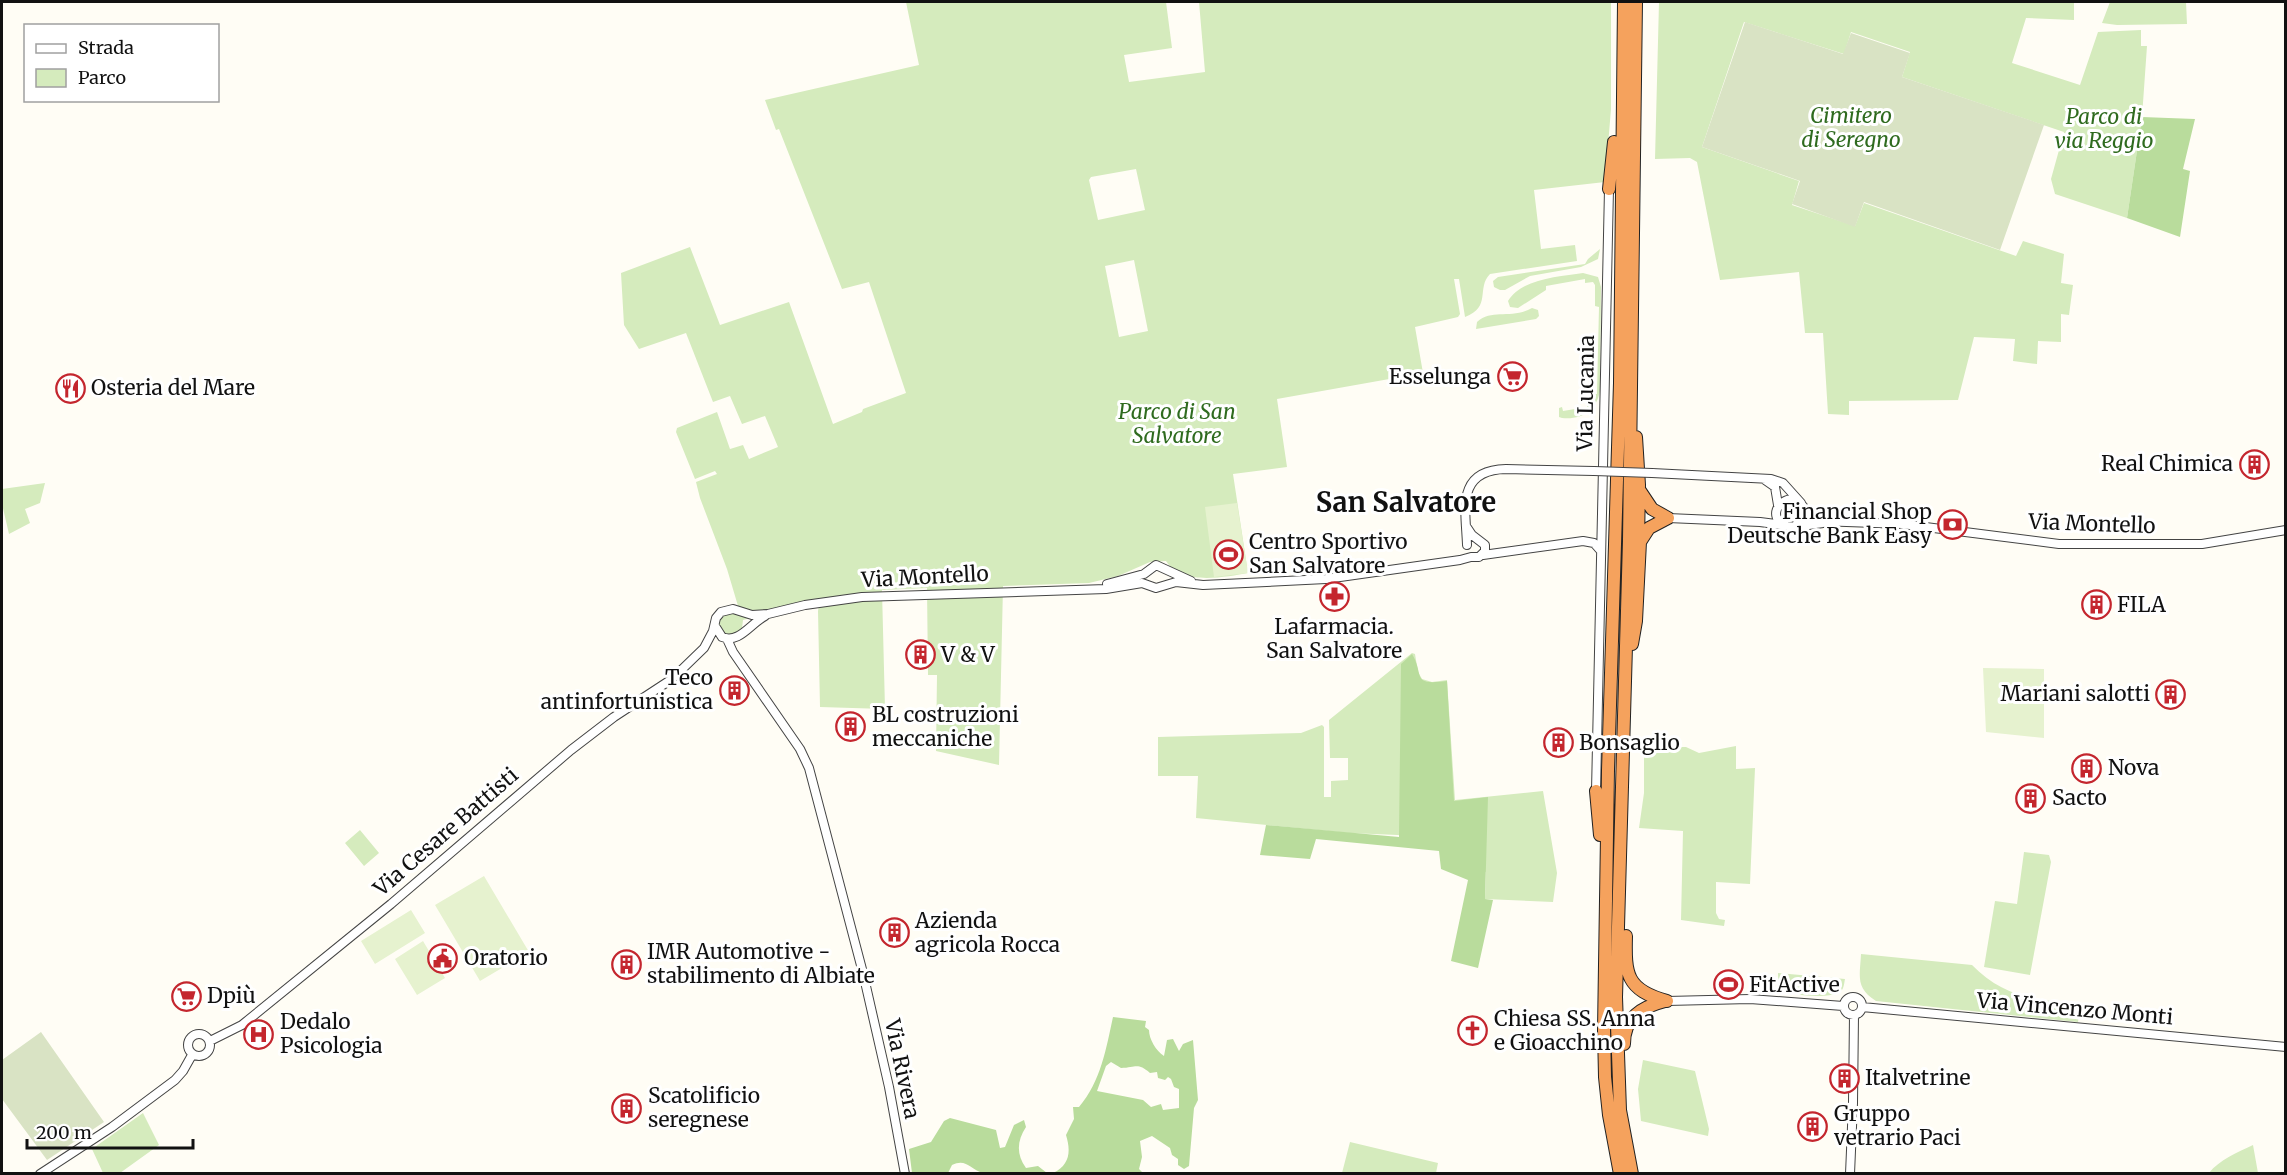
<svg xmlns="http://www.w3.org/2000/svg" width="2287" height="1175" viewBox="0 0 2287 1175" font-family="Merriweather,serif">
<rect width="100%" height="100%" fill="#fffdf5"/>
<path fill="#d5ebbd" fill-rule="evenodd" d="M 906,2 L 1166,2 L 1172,48 L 1124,55 L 1129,82 L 1205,72 L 1199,2 L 1611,2 L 1611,109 L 1605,182 L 1534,190 L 1541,249 L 1575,245 L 1577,261 L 1490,274 C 1476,288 1492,307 1465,317 L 1459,279 L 1454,279 L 1460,314 L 1458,317 L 1415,327 L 1423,373 L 1277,399 L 1287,467 L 1233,474 L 1248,573 C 1225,577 1181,586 1166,561 L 1150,562 L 1118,576 L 1089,583 L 1003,586 L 999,765 L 936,751 L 937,675 L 928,675 L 927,588 L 882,590 L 885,709 L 820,707 L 818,611 L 820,599 L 743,620 L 742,628 L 738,634 L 725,635 L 718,623 L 723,614 L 736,613 L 741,616 L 727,569 L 700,498 L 696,482 L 717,474 L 715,471 L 695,479 L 676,432 L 677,428 L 717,412 L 730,449 L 743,445 L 749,459 L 778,447 L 765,416 L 742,424 L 730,396 L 713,402 L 686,333 L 639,349 L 624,325 L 621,273 L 690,247 L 720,325 L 789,302 L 833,424 L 862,412 L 863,409 L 906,393 L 869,282 L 842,289 L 779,129 L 776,130 L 765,100 L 919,65 ZM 1136,169 L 1145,210 L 1098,220 L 1089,180 L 1091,177 ZM 1134,260 L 1148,331 L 1119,337 L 1105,266 Z
M 1659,2 L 2074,2 L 2074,20 L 2026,18 L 2012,63 L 2080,85 L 2098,32 L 2141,30 L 2141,46 L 2147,46 L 2142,117 L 2127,218 L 2055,194 L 2051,179 L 2064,132 L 1902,77 L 1910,52 L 1851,32 L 1844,54 L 1744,22 L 1702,147 L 1799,181 L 1792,205 L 1855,226 L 1864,203 L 2016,256 L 2023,241 L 2064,254 L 2061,283 L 2073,285 L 2069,315 L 2061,314 L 2061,342 L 2038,341 L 2037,364 L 2013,361 L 2015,339 L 1974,337 L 1958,400 L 1849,401 L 1849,415 L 1828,414 L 1823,333 L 1805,333 L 1799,272 L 1720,280 L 1697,162 L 1690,158 L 1655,159 Z
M 2110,2 L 2186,2 L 2187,24 L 2117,25 L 2102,23 Z
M 1600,249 L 1598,259 L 1581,267 L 1530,276 L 1505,290 L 1500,290 L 1494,287 L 1493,281 L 1498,277 L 1585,264 L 1588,259 Z
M 1583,273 L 1598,277 L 1601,287 L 1600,391 C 1596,411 1582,420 1562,418 L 1559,417 L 1559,408 L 1562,407 L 1563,411 L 1587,407 L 1587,403 L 1591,402 L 1593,394 L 1597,394 L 1599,307 L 1595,306 L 1595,285 L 1593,282 L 1585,283 L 1585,279 L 1546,286 L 1546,290 L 1518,308 L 1510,307 L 1508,301 C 1522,278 1559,277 1583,273 Z
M 1532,308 L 1538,310 L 1539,316 L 1536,319 L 1476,329 L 1477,322 C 1493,308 1511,320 1532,308 Z
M 45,483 L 40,503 L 25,509 L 30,523 L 9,534 L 2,504 L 2,489 Z
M 1412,653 L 1415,654 L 1418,672 L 1422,679 L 1432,682 L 1447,680 L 1455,800 L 1543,791 L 1557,873 L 1553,902 L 1485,899 L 1486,872 L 1446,865 L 1446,837 L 1349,833 L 1196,818 L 1198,776 L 1158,776 L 1158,737 L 1301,733 L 1322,725 L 1324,727 L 1324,797 L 1331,797 L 1331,781 L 1348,780 L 1348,758 L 1330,758 L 1329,720 Z
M 1736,746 L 1736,769 L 1755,768 L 1750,884 L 1716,882 L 1716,913 L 1719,919 L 1725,920 L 1724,926 L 1681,920 L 1683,831 L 1639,828 L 1644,793 L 1644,747 L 1686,747 L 1699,753 Z
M 360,830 L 379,853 L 364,866 L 345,843 Z
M 2024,852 L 2049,855 L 2051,862 L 2030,975 L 1984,967 L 1995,901 L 2017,904 Z
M 1861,954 L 1972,965 C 2003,997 2038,1002 2081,1002 L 2078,1022 L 1876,1001 C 1855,988 1860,976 1861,954 Z
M 1778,973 L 1845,979 C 1844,984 1844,989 1840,992 C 1832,998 1792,997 1785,990 C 1779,986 1778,980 1778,973 Z
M 1643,1060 L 1695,1071 L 1709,1129 L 1708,1136 L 1641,1121 L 1638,1089 Z
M 143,1113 L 159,1145 L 120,1173 L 103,1173 L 92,1149 Z
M 1350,1142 L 1438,1163 L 1436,1173 L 1342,1173 Z
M 2253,1145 L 2258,1173 L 2209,1173 C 2219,1160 2238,1152 2253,1145 Z"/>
<path fill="#b9dc9c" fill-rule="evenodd" d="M 2142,117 L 2195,119 L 2183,169 L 2190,171 L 2180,237 L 2127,218 Z
M 1412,654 C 1425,675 1410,686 1447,681 L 1454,801 L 1488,797 L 1485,899 L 1493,900 L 1478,968 L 1451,961 L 1468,880 L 1441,869 L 1439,851 L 1316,839 L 1310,859 L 1260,855 L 1266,825 L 1399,837 L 1401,664 Z
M 1113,1017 L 1146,1021 L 1145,1027 L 1149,1030 C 1149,1039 1156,1051 1164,1056 L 1167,1040 L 1173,1039 L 1179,1051 L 1183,1044 L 1193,1040 L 1198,1100 L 1194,1108 L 1189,1166 L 1184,1169 L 1178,1165 L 1178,1159 L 1172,1155 L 1170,1148 L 1152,1136 L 1140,1141 L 1142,1157 L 1139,1169 L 1143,1173 L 1053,1173 C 1070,1165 1071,1151 1066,1135 L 1074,1119 L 1073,1107 L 1079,1107 C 1101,1081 1106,1049 1113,1017 ZM 1111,1062 L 1121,1068 C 1136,1068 1137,1062 1150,1073 L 1157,1072 L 1158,1078 L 1165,1080 L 1168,1077 L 1171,1079 L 1174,1087 L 1179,1089 L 1179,1108 L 1163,1110 L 1161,1104 L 1151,1107 L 1143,1100 L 1097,1091 L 1106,1066 Z
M 950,1118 L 996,1130 L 1000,1148 L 1005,1147 L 1014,1125 L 1024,1120 L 1026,1127 C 1017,1141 1016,1154 1026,1168 L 1038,1166 L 1047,1173 C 1034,1174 993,1175 983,1173 C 970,1169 966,1158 952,1165 L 948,1173 L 912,1173 L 909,1149 L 931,1142 L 944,1121 Z"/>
<path fill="#d9e3c4" d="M 1745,22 L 1843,54 L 1851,33 L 1910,53 L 1902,77 L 2044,125 L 2000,250 L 1864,202 L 1855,227 L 1792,204 L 1800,181 L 1702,147 Z
M 41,1032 L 104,1122 L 47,1160 L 2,1099 L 2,1060 Z"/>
<path fill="#e6f2cf" d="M 1237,503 L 1248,573 L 1214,577 L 1205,507 Z
M 1983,668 L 2044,669 L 2044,738 L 1986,732 Z
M 484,876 L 529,952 L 480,981 L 435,905 Z
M 411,910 L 425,933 L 375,964 L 361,941 Z
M 423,941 L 445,978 L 417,995 L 395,959 Z"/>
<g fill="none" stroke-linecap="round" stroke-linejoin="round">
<defs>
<path id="minor" d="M 1652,473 L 1771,479 L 1783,483 L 1801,503
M 1765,480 L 1775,487 L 1778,505
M 1804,509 L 1810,517 L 1819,521 L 1902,524 L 2059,544 L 2202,544 L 2286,530
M 1668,518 L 1760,522 L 1783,525
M 1796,525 L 1804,517 L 1803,506 L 1793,499 C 1779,499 1768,516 1784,525 C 1792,529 1813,524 1823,523
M 1467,545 C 1466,511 1455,470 1506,469 L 1594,471
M 1483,555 L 1583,541 L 1594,543 L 1601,551
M 1107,584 L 1144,574 L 1156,565 L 1191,581
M 715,626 L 722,637 C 739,644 750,624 765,616
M 727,639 L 733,652 L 800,749 L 809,768 L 863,973 L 889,1087 L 905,1174
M 1596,791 L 1609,189
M1844 1006a9 9 0 1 1 18 0a9 9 0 1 1-18 0Z
M 1667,1001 L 1750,999 L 1843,1006
M 1862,1007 L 2286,1047
M188 1045a11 11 0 1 1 22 0a11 11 0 1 1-22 0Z
M 210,1041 L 242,1025 L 391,904 L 571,750 L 614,717 L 672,679 L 704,648 L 713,631 L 716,618 L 721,612 L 733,609 L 752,615 L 768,614 L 805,605 L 862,597 L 1106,589 L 1142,583 L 1156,588 L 1176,582 L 1203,585 L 1326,579 L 1460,560 L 1471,557 L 1479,557 L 1485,551 L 1485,545 L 1472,535 L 1466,526
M 40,1174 L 112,1127 L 175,1080 L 183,1071 L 192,1055
M 1850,1174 L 1853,1103 L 1854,1015"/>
<path id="highway" d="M 1609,189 L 1614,142
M 1636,437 L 1639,485 L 1638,543
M 1640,491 L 1652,509 L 1668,518
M 1632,644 L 1636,621 L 1640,542 L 1649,528 L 1668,518
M 1596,791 L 1600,835
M 1626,936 C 1625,974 1626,990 1667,1001
M 1624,1044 C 1624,1017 1642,1007 1665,1001
M 1620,1174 L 1609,1115 L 1605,1077 L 1604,1030 L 1608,770 L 1620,383 L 1624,2
M 1632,1174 L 1620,1110 L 1616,997 L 1629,541 L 1636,2"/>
</defs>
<use href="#minor" stroke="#444" stroke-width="10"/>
<use href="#highway" stroke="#222" stroke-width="14"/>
<use href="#minor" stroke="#fff" stroke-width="8"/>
<use href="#highway" stroke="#f5a25d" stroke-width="12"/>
<defs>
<path id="minor-bridge" d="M 1594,471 L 1652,473"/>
</defs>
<use href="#minor-bridge" stroke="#444" stroke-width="10" stroke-linecap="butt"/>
<use href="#minor-bridge" stroke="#fff" stroke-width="8"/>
</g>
<defs>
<symbol id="supermarket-ring" viewBox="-11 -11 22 22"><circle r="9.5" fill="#fff" stroke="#c4262e" stroke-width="1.5"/><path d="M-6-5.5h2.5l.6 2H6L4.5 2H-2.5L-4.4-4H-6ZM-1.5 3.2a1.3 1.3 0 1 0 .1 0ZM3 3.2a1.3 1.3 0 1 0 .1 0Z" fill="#c4262e"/></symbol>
<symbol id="restaurant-ring" viewBox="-11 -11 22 22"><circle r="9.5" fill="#fff" stroke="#c4262e" stroke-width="1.5"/><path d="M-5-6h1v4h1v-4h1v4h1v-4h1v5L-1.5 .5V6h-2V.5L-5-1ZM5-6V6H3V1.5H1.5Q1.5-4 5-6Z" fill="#c4262e"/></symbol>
<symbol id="building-ring" viewBox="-11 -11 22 22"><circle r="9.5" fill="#fff" stroke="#c4262e" stroke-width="1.5"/><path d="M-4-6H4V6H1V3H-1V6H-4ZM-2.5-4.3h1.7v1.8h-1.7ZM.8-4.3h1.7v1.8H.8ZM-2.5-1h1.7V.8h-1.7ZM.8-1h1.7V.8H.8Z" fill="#c4262e"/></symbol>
<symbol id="bank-ring" viewBox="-11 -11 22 22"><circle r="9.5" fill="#fff" stroke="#c4262e" stroke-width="1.5"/><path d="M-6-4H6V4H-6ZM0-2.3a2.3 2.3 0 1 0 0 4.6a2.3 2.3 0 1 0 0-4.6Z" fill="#c4262e"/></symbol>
<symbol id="stadium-ring" viewBox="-11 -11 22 22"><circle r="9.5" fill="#fff" stroke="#c4262e" stroke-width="1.5"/><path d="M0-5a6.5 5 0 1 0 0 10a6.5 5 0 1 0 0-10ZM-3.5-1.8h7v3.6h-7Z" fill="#c4262e"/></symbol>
<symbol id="pharmacy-ring" viewBox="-11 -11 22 22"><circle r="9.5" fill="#fff" stroke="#c4262e" stroke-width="1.5"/><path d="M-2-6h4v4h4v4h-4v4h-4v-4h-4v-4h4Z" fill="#c4262e"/></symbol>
<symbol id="civic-ring" viewBox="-11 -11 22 22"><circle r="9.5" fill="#fff" stroke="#c4262e" stroke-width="1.5"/><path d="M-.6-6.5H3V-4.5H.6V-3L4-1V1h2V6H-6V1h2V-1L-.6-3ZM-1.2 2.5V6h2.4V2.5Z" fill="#c4262e"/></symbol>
<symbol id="church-ring" viewBox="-11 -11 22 22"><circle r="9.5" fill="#fff" stroke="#c4262e" stroke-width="1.5"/><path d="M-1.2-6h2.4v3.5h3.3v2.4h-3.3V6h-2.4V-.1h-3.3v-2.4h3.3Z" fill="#c4262e"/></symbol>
<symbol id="hospital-ring" viewBox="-11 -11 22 22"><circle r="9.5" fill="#fff" stroke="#c4262e" stroke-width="1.5"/><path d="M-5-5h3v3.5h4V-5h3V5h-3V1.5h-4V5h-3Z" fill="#c4262e"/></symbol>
</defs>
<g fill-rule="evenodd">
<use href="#supermarket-ring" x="1496" y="360" width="33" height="33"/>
<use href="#restaurant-ring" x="54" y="372" width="33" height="33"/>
<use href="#building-ring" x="2238" y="448" width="33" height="33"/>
<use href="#bank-ring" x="1936" y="508" width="33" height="33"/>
<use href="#stadium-ring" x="1212" y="538" width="33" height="33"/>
<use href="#pharmacy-ring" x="1318" y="580" width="33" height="33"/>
<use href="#building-ring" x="2080" y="588" width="33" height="33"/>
<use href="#building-ring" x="904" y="638" width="33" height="33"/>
<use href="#building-ring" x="718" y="674" width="33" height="33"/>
<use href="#building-ring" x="2154" y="678" width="33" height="33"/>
<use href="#building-ring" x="834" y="710" width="33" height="33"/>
<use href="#building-ring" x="1542" y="726" width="33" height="33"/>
<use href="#building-ring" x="2070" y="752" width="33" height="33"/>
<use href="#building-ring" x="2014" y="782" width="33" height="33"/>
<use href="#building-ring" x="878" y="916" width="33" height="33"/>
<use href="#civic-ring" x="426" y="942" width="33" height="33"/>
<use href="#building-ring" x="610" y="948" width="33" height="33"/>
<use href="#stadium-ring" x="1712" y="968" width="33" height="33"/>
<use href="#supermarket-ring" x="170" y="980" width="33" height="33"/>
<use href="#church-ring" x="1456" y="1014" width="33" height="33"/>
<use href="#hospital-ring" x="242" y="1018" width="33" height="33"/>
<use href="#building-ring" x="1828" y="1062" width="33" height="33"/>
<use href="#building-ring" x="610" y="1092" width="33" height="33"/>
<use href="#building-ring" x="1796" y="1110" width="33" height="33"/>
</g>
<g text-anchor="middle" stroke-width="6" stroke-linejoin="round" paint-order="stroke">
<g font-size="21" font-style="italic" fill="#2f6b1f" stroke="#fff">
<text x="1851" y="123">Cimitero<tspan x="1851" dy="24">di Seregno</tspan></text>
<text x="2104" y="124">Parco di<tspan x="2104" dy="24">via Reggio</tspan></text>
<text x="1177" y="419">Parco di San<tspan x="1177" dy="24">Salvatore</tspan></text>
</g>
<g font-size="21" fill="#111" stroke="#fff" text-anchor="start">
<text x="1491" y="384" text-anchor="end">Esselunga</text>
<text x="91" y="395">Osteria del Mare</text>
<text x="2233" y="471" text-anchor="end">Real Chimica</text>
<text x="1932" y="519" text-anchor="end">Financial Shop<tspan x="1932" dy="24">Deutsche Bank Easy</tspan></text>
<text x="1249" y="549">Centro Sportivo<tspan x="1249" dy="24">San Salvatore</tspan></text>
<text x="2117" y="612">FILA</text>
<text x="1334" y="634" text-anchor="middle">Lafarmacia.<tspan x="1334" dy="24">San Salvatore</tspan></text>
<text x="941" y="662">V &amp; V</text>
<text x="713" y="685" text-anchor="end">Teco<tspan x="713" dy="24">antinfortunistica</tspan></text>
<text x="2150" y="701" text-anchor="end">Mariani salotti</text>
<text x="872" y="722">BL costruzioni<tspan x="872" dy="24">meccaniche</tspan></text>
<text x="1579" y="750">Bonsaglio</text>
<text x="2108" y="775">Nova</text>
<text x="2052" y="805">Sacto</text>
<text x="915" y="928">Azienda<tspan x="915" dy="24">agricola Rocca</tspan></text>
<text x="647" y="959">IMR Automotive -<tspan x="647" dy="24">stabilimento di Albiate</tspan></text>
<text x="464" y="965">Oratorio</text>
<text x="1749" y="992">FitActive</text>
<text x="207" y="1003">Dpiù</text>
<text x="1494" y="1026">Chiesa SS. Anna<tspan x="1494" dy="24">e Gioacchino</tspan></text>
<text x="280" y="1029">Dedalo<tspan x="280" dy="24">Psicologia</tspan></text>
<text x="1865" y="1085">Italvetrine</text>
<text x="648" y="1103">Scatolificio<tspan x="648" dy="24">seregnese</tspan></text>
<text x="1834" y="1121">Gruppo<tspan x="1834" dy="24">vetrario Paci</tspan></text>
</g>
<g font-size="21" fill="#111" stroke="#fff">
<text transform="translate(1586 393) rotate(-89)" y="7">Via Lucania</text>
<text transform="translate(2092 524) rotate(2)" y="7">Via Montello</text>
<text transform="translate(925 577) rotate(-3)" y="7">Via Montello</text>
<text transform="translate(446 832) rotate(-41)" y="7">Via Cesare Battisti</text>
<text transform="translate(2075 1009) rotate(5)" y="7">Via Vincenzo Monti</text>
<text transform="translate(902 1069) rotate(78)" y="7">Via Rivera</text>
</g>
<g font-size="27" font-weight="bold" fill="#111" stroke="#fff">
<text x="1406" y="512">San Salvatore</text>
</g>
</g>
<rect width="2287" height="1175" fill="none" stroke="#111111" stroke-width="6"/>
<rect x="24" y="24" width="195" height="78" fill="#ffffff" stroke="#a0a0a0" stroke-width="1.5"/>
<rect x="36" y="44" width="30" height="9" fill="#ffffff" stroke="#a0a0a0" stroke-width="1.5"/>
<text x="78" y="54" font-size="18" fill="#111111">Strada</text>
<rect x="36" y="69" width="30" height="18" fill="#d5ebbd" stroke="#a0a0a0" stroke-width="1.5"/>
<text x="78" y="84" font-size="18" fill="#111111">Parco</text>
<path d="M27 1139v9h166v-9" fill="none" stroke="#111111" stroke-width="3"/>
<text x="36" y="1139" font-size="18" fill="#111111" stroke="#ffffff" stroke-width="4.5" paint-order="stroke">200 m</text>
</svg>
